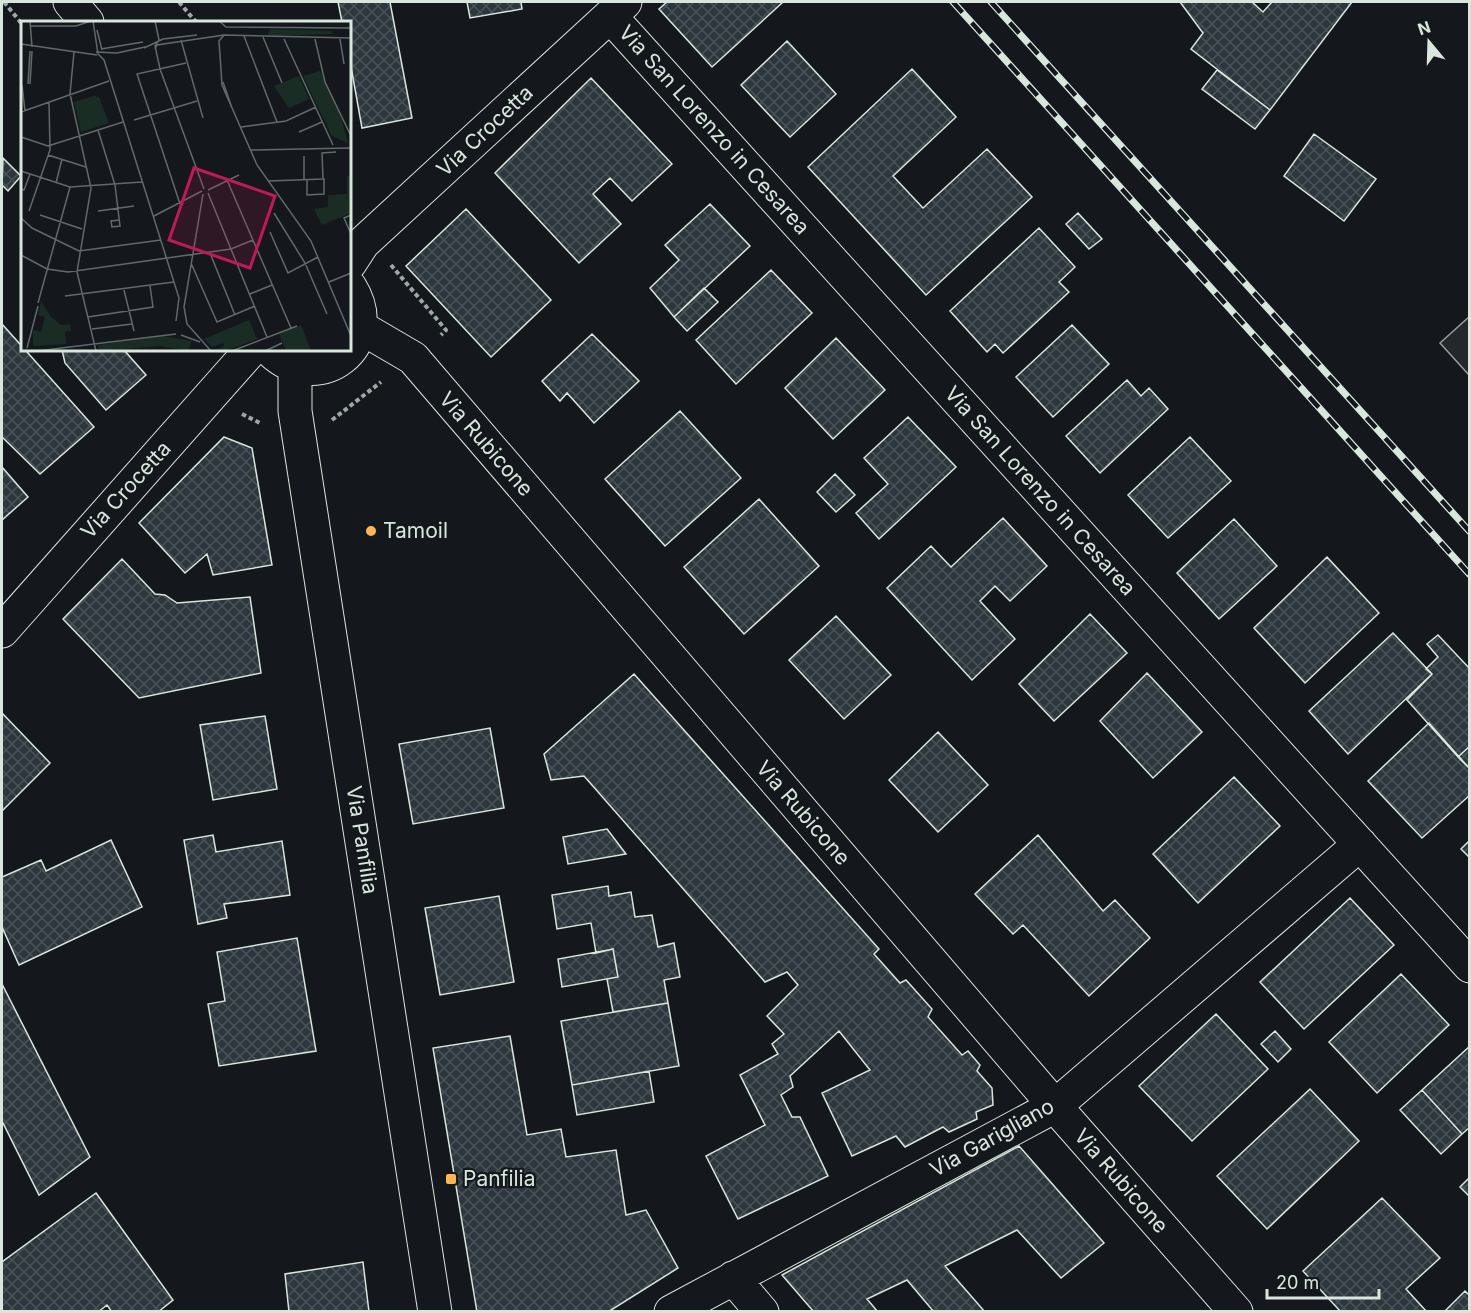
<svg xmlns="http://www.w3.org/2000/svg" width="1471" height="1313" viewBox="0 0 1471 1313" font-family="Inter,sans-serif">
<defs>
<pattern id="building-cross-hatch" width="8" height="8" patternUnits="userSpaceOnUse" patternTransform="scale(1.5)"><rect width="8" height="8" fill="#2c363c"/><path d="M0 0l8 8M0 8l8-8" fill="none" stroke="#4a5358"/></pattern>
</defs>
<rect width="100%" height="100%" fill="#14181c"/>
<path fill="#24282b" stroke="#939e99" stroke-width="1.5" d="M 1469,317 L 1469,375 L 1440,343 Z"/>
<path fill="url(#building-cross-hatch)" stroke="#d8e6dc" stroke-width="1.5" d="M 338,2 L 390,2 L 412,118 L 362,128 L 350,61 L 350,22 L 342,22 Z
M 467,2 L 521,2 L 522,9 L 470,18 Z
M 667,2 L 783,2 L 712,67 L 659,9 Z
M 1180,2 L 1252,2 L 1263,12 L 1272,2 L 1352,2 L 1270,110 L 1191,49 L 1203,33 Z
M 787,41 L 836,94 L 790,137 L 741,85 Z
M 912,69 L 956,117 L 893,176 L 923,208 L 987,149 L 1032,197 L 926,295 L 808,167 Z
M 1217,70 L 1270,110 L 1255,129 L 1202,89 Z
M 591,78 L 672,164 L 632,201 L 610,178 L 593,194 L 621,224 L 579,263 L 495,173 Z
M 1314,134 L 1376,179 L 1344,221 L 1284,176 Z
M 3,158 L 21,176 L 8,191 L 2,185 Z
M 710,204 L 750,246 L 674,317 L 650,288 L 679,260 L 665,245 Z
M 466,209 L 551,300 L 491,357 L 406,266 Z
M 1078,213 L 1102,239 L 1089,249 L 1066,224 Z
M 1039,228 L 1075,267 L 1059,282 L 1069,292 L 1003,353 L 995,344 L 987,352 L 950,311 Z
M 771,270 L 812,313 L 736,384 L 696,340 Z
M 704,288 L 718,302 L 687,331 L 674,317 Z
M 2,324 L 94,427 L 40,474 L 2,437 Z
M 1072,325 L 1109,364 L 1053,417 L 1016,377 Z
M 592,334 L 639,381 L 594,423 L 567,393 L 560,401 L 542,381 Z
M 836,338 L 885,390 L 833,439 L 785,388 Z
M 62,350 L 124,350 L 146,375 L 106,410 L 65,363 Z
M 1127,380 L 1141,396 L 1149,388 L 1168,409 L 1100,473 L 1066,436 Z
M 680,411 L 741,478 L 665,546 L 605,479 Z
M 908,417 L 956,467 L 879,539 L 856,513 L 888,484 L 864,458 Z
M 224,437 L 252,448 L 272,565 L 213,575 L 207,554 L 185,573 L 139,523 Z
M 1190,437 L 1231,481 L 1168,538 L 1128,495 Z
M 2,467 L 28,497 L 2,520 Z
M 835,474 L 855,495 L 836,512 L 817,492 Z
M 759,499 L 819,566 L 744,634 L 684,567 Z
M 1003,518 L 1047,566 L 1010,601 L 995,586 L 980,601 L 1015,639 L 972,680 L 887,588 L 931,546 L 951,567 Z
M 1234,519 L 1277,566 L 1219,619 L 1177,573 Z
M 1327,557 L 1379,613 L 1305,683 L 1254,628 Z
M 122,559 L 155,594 L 165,595 L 177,603 L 250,597 L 261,673 L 139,698 L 63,619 Z
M 1090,614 L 1127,653 L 1054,721 L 1019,684 Z
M 836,616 L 891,675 L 844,719 L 789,660 Z
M 1393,633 L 1432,674 L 1348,754 L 1309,711 Z
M 1438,635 L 1470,669 L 1470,746 L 1458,757 L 1407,700 L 1432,674 L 1426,669 L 1438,657 L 1427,644 Z
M 1147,673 L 1202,732 L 1153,778 L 1100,721 Z
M 634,674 L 879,949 L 874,954 L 900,983 L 906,980 L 932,1009 L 928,1017 L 962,1055 L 968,1051 L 980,1065 L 977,1071 L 992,1088 L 993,1105 L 976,1112 L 977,1119 L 949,1132 L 943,1127 L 905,1147 L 896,1136 L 852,1156 L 822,1093 L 870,1070 L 839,1031 L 790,1076 L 793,1087 L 781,1095 L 792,1117 L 800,1117 L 828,1176 L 738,1219 L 706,1156 L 765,1125 L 740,1075 L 778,1054 L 772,1044 L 784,1034 L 767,1016 L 798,985 L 787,972 L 765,982 L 584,776 L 551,780 L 544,754 Z
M 2,713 L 50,763 L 2,811 Z
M 265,716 L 277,789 L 213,800 L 200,725 Z
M 1429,723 L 1470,769 L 1470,795 L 1422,838 L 1368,781 Z
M 490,728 L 504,808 L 413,824 L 399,744 Z
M 938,732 L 988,785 L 938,832 L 889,780 Z
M 1470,746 L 1470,769 L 1458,757 Z
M 1234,777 L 1280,826 L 1198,903 L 1153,854 Z
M 607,829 L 626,854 L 568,864 L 563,837 Z
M 213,835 L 216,852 L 282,841 L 290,895 L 224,904 L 227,918 L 198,924 L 184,840 Z
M 1038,835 L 1103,911 L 1115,900 L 1150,938 L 1089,996 L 1023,925 L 1013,934 L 975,894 Z
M 111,840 L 142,907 L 19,965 L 2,927 L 2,877 L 41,860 L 46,871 Z
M 1470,840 L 1470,858 L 1461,849 Z
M 608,886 L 609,896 L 631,892 L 635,917 L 652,915 L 658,947 L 674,943 L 680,977 L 664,980 L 668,1003 L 613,1012 L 607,979 L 618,977 L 613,949 L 596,953 L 591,923 L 557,929 L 552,895 Z
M 499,896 L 514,982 L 440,995 L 425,908 Z
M 1350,898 L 1394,945 L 1304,1029 L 1260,982 Z
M 297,938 L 316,1051 L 219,1066 L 208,1004 L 225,1001 L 217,952 Z
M 613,949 L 618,977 L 562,987 L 558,959 Z
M 1401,974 L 1449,1025 L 1377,1093 L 1329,1042 Z
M 2,984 L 90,1157 L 39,1195 L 2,1121 Z
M 668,1003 L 679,1066 L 572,1085 L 561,1021 Z
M 1216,1014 L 1268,1069 L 1192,1141 L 1139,1086 Z
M 1275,1031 L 1291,1049 L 1278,1062 L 1261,1044 Z
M 510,1036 L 527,1135 L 561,1129 L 566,1157 L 616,1150 L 626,1215 L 646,1210 L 678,1268 L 608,1312 L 477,1312 L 433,1048 Z
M 1470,1046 L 1470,1127 L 1462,1134 L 1422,1090 Z
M 649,1071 L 654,1102 L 577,1115 L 572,1085 Z
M 1310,1089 L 1359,1141 L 1267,1229 L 1217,1176 Z
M 1422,1090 L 1462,1134 L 1441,1154 L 1400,1110 Z
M 1019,1146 L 1104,1243 L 1061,1278 L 1017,1230 L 945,1266 L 985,1312 L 934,1312 L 907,1280 L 867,1299 L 878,1312 L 814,1312 L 782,1275 Z
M 1470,1177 L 1470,1197 L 1460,1187 Z
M 96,1193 L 173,1300 L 158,1312 L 112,1312 L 107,1305 L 98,1312 L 2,1312 L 2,1262 Z
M 1382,1198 L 1440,1258 L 1406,1289 L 1427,1312 L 1341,1312 L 1303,1271 Z
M 363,1262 L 369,1312 L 289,1312 L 285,1274 Z
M 1465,1291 L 1470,1296 L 1470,1312 L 1444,1312 Z"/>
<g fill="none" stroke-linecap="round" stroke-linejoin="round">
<defs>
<path id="minor" d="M 70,2 L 87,22
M 610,16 L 1470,966
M 350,263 L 363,243 L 625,2
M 360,327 L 413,358 L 1055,1106 L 1236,1312
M 270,350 C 319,398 386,344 350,287
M 295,367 L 295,411 L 435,1312
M 2,631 L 251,350
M 733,1278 L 762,1312
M 671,1312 L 1055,1106 L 1360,844"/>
</defs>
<use href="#minor" stroke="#d8e6dc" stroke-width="35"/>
<path stroke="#9da8a2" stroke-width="4" stroke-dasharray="4.5 3" stroke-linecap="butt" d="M 4,2 L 22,24
M 179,2 L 196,22
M 391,265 L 446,330 L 441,335
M 242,414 L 260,423
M 332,420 L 381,382"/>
<use href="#minor" stroke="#14181c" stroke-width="33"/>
<defs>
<path id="rail" d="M 953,2 L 1470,575
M 991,2 L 1470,532"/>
</defs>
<use href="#rail" stroke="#d8e6dc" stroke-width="7"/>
<use href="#rail" stroke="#14181c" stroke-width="4.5" stroke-dasharray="14" stroke-linecap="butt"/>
</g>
<g fill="#ffb74d" stroke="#14181c" stroke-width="2">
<circle cx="371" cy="531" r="6"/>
<rect x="445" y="1173" width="12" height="12" rx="3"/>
</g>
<g text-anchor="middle" stroke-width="4.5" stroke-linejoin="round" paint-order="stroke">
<g font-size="21" fill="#d8e6dc" stroke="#14181c">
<text transform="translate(714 130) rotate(48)" y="7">Via San Lorenzo in Cesarea</text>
<text transform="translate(485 131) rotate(-43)" y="7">Via Crocetta</text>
<text transform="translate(486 444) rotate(49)" y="7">Via Rubicone</text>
<text transform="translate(126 490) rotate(-48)" y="7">Via Crocetta</text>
<text transform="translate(1040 491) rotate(48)" y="7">Via San Lorenzo in Cesarea</text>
<text transform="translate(803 813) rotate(49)" y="7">Via Rubicone</text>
<text transform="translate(362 840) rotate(81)" y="7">Via Panfilia</text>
<text transform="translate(992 1138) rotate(-29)" y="7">Via Garigliano</text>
<text transform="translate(1121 1181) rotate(49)" y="7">Via Rubicone</text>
</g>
<g font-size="21" fill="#d8e6dc" stroke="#14181c" text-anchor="start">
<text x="383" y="538">Tamoil</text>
<text x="463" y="1186">Panfilia</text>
</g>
</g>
<g transform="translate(21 21)">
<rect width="330" height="330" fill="#14181c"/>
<path d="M 249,8 L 310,10 L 312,13 L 246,15 ZM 299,50 L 318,90 L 327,122 L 311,115 L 282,55 ZM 278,55 L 288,78 L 268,87 L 253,65 Z" fill="#1a2d24"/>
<path d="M 326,155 L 330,155 L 330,192 L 301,204 L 293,188 L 307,186 L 307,174 L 326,173 ZM 142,315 L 171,320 L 167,330 L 138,325 L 78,330 L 77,324 Z" fill="#1a2d24"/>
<path d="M 73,75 L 78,76 L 88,102 L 60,111 L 53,81 ZM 20,280 L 30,296 L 40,304 L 49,303 L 50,310 L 44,310 L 45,323 L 12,325 L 12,309 L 20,311 L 24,296 L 17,294 ZM 228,299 L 236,318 L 204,330 L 194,330 L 203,325 L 202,322 L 191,326 L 183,318 ZM 280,304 L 290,330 L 265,330 L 258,312 Z" fill="#1a2d24"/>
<path fill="none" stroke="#626a69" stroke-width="1.5" d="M 9,0 L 11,26M 72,0 L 77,33 L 83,39 L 158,277 L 155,300M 134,0 L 138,19M 198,0 L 205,6 L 330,7M 10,5 L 55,5 L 70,0M 76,9 L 81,29M 203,14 L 198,20 L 201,64 L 236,144 L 290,220 L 330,315M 223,15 L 256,101M 242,16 L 261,62M 263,18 L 312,124M 294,18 L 304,61 L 330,115M 319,18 L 323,43M 138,19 L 134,25 L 139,48 L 183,168M 160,19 L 182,97M 0,23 L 76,34M 123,27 L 142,18 L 176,14M 80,28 L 122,21M 134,28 L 136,24 L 203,14 L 330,17M 53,31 L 49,73 L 70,167 L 56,251 L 75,330M 75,31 L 96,32 L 124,26M 202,61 L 211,87M 7,63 L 9,30M 9,63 L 11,30M 1,64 L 4,90M 0,91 L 88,60M 113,99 L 176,80M 220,106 L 265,100 L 295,86M 77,109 L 94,164 L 99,205 L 91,206 L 90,200 L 99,199M 278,111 L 301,101M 0,116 L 27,125M 27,125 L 102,101M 230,129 L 330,127M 27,134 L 65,146M 283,135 L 283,159M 0,150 L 49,166 L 121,161M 302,158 L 301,132 L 315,131M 206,159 L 270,307M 248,160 L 302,158 L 303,158 L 303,173 L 286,174 L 286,158M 35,162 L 41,138M 0,168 L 3,169 L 9,153M 187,169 L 218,154M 187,172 L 246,316M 182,173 L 163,286 L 166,303 L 190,330M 159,183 L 116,53 L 165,42M 8,190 L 29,129 L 28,81M 77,190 L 113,185M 253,192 L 284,242 L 306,293M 19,194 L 61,208M 330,194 L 323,197 L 330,213M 133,195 L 181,170M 0,197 L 11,207 L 58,230 L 140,219M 249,211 L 267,252 L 297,236M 189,232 L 214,294M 0,234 L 26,248 L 47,251 L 210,228 L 232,219M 170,242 L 196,301 L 234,285M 308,261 L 330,252M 103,269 L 113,310M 229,273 L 251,264M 44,275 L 153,261M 17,282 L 49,166M 67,296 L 132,286 L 129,265M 71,308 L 111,303M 160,314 L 179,321M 6,327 L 17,285M 16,330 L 155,313M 211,330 L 276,305M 244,330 L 261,322"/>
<path fill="#c2185b" fill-opacity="0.15" stroke="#c2185b" stroke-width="3" d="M 173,147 L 254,175 L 229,247 L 148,219 Z"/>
<rect width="330" height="330" fill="none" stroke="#d8e6dc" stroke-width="3"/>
</g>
<rect width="1471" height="1313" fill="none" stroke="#d8e6dc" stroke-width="6"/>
<g transform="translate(1429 42) rotate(341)" stroke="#14181c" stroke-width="4.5" paint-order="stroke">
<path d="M0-4.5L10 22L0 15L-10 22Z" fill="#d8e6dc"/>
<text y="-9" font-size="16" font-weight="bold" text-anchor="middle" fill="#d8e6dc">N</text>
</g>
<path d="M1267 1289v9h112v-9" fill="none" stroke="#d8e6dc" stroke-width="3"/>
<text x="1276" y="1289" font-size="18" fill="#d8e6dc" stroke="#14181c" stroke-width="4.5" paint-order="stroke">20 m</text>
</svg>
